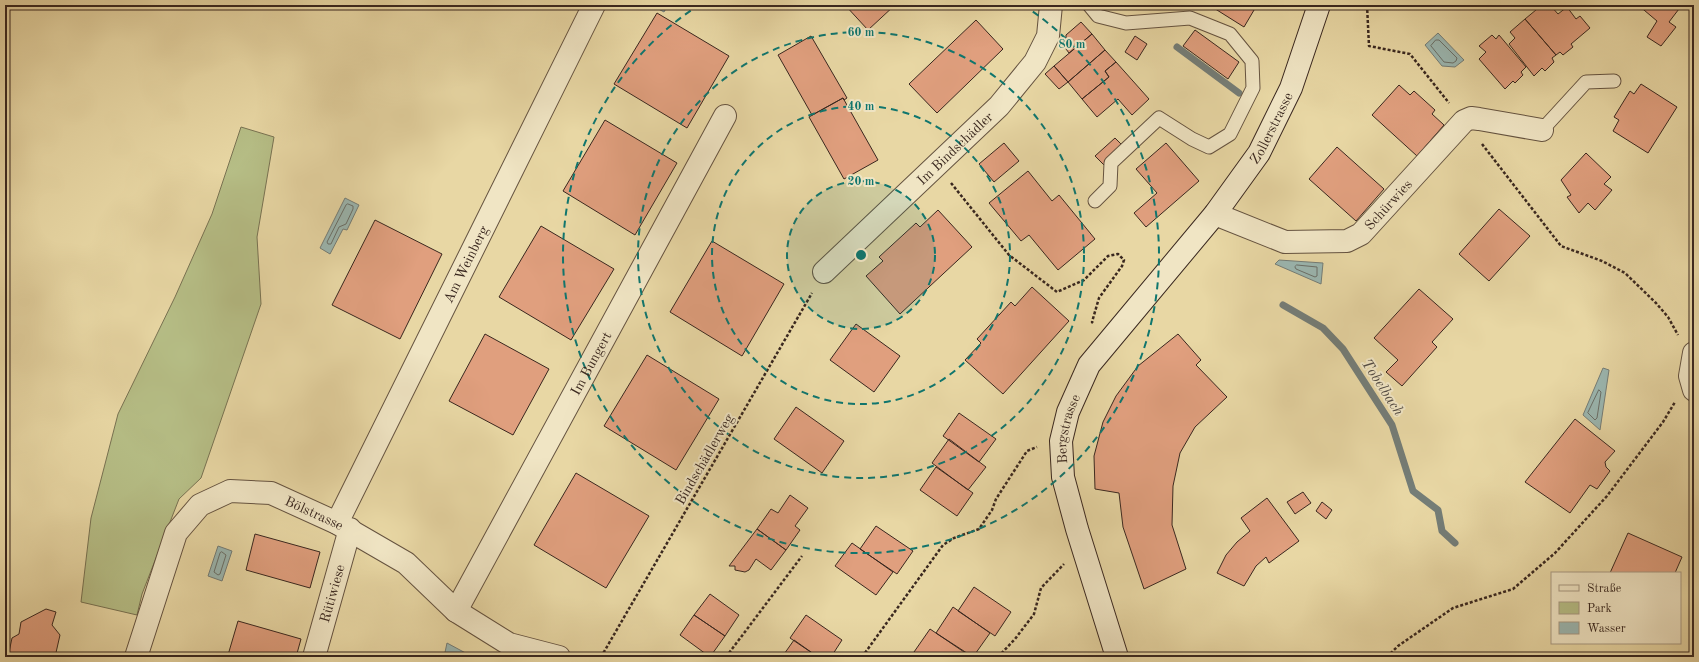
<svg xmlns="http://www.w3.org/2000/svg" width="1699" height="662" viewBox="0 0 1699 662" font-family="'Old Standard TT',serif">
<rect width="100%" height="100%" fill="#e8d7a4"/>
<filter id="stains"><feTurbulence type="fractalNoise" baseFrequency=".005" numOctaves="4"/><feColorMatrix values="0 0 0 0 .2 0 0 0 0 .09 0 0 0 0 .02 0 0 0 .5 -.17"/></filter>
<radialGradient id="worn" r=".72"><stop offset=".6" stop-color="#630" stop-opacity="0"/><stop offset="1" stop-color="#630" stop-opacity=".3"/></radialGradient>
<path fill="#b6be86" stroke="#787252" d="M 241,127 L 274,137 L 257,237 L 261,304 L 201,478 L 179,499 L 142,594 L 137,615 L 81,602 L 91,518 L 118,414 L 175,297 L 212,214 Z"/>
<path fill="#9bb7b1" stroke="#747d77" d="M 651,5 L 668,5 L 664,12 Z
M 1438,33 L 1464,60 L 1455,67 L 1442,66 L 1425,45 Z
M 345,198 L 359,205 L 347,230 L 343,229 L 330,254 L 320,248 Z
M 1279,260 L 1323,263 L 1321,284 L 1275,264 Z
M 1603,368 L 1609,370 L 1600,430 L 1583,415 Z
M 218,546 L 232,551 L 222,581 L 208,576 Z
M 447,643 L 473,657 L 444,657 Z"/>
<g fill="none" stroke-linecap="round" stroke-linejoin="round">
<path stroke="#6a6f68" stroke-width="1" d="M 1436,40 L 1439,40 L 1457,58 L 1456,61 L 1453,63 L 1444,62 L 1431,46 Z
M 348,204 L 353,206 L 353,209 L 346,224 L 339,227 L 331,244 L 328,244 L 327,242 L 346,205 Z
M 1297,265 L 1317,267 L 1317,276 L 1315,277 L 1296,269 L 1295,267 Z
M 1599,390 L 1601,392 L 1597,418 L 1595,420 L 1588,413 Z
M 222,552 L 226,555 L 220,574 L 218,575 L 214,572 L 220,553 Z"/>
<path stroke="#747d77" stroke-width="7" d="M 1177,47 L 1239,93
M 1283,305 L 1323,328 L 1343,349 L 1392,425 L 1413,491 L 1438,510 L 1442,531 L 1455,543"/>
</g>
<path fill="#e09f7e" stroke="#39271f" d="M 845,5 L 895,5 L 868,30 Z
M 1209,5 L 1257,5 L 1244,27 Z
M 1542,5 L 1550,5 L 1558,14 L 1567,7 L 1576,19 L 1580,16 L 1590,28 L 1571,44 L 1573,47 L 1563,55 L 1560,52 L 1556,55 L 1525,19 Z
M 1638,5 L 1682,5 L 1669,22 L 1676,27 L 1661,46 L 1647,37 L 1657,21 Z
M 657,13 L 729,56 L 687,128 L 614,84 Z
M 1525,19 L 1556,55 L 1552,58 L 1554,62 L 1545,71 L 1542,68 L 1534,76 L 1509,44 L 1515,38 L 1510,32 Z
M 976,20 L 1003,49 L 937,113 L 909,84 Z
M 1081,22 L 1092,34 L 1069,53 L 1066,49 L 1066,35 Z
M 1195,30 L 1239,62 L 1228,79 L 1183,46 Z
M 1092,34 L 1105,50 L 1068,82 L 1054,66 Z
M 1492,35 L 1496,39 L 1499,35 L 1526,67 L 1521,72 L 1523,75 L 1515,83 L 1513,81 L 1505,89 L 1479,59 L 1486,52 L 1479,46 Z
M 811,36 L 847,98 L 844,100 L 843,98 L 812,115 L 778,55 Z
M 1135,36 L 1147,44 L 1137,60 L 1125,52 Z
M 1105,50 L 1116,62 L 1105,71 L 1109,77 L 1082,99 L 1068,82 Z
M 1116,62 L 1149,99 L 1132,115 L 1118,99 L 1097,117 L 1082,99 L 1109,77 L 1105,71 Z
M 1054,66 L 1068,82 L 1059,89 L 1045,74 Z
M 1641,84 L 1677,107 L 1648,153 L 1613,131 L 1619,120 L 1614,117 L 1630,91 L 1634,94 Z
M 1399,85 L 1410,95 L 1414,91 L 1435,110 L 1432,114 L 1444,125 L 1417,156 L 1372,115 Z
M 843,98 L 878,160 L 844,179 L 809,117 Z
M 605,120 L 677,163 L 635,235 L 563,191 Z
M 1115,138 L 1124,147 L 1104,165 L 1095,156 Z
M 1004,143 L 1019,161 L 994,182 L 979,164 Z
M 1166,143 L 1199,181 L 1146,227 L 1134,213 L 1157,193 L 1136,169 Z
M 1337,147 L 1384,189 L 1356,221 L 1309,179 Z
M 1586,153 L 1611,177 L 1604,184 L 1612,190 L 1595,210 L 1588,203 L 1579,213 L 1567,197 L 1571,195 L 1561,180 Z
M 1028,171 L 1052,201 L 1059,195 L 1095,239 L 1058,270 L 1029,235 L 1021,241 L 989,203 Z
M 1499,209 L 1530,236 L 1489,281 L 1459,254 Z
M 938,210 L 972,247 L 900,314 L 866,276 L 883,261 L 879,257 L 916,223 L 920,227 Z
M 375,220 L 442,254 L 400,339 L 332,305 Z
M 541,226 L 614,269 L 571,340 L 499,297 Z
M 712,241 L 784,284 L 742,356 L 670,312 Z
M 1032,287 L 1069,321 L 1003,394 L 965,360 L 981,343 L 977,339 L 1011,302 L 1015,306 Z
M 1419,289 L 1453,319 L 1432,342 L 1437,347 L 1402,386 L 1386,372 L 1398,360 L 1374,338 Z
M 856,324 L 900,356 L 874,392 L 830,360 Z
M 485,334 L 549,369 L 513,435 L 449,401 Z
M 1178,334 L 1201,360 L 1196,365 L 1227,397 L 1195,427 L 1180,453 L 1173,486 L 1172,525 L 1186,569 L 1144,589 L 1123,527 L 1119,493 L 1095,489 L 1094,456 L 1103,422 L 1116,396 L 1138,366 Z
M 647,355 L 719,399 L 676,470 L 604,426 Z
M 796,407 L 844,441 L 822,473 L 774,439 Z
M 959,413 L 996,439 L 979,462 L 943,436 Z
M 1575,419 L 1615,451 L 1605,462 L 1606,467 L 1610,471 L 1597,489 L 1590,485 L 1570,513 L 1525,482 Z
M 949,439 L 986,467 L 968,490 L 932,463 Z
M 936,467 L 973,493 L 957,516 L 920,490 Z
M 576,473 L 649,516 L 606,588 L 534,545 Z
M 1303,492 L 1311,503 L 1295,514 L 1287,502 Z
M 790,495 L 808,508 L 795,526 L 800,530 L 786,550 L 757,529 L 771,509 L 778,513 Z
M 1267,498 L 1299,541 L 1269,563 L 1266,557 L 1256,566 L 1244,586 L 1217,573 L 1226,555 L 1237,542 L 1250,531 L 1241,518 Z
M 1322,502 L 1332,510 L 1326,519 L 1316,511 Z
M 876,526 L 913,551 L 897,574 L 860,549 Z
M 757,529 L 786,550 L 771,570 L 756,559 L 749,570 L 745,572 L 735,570 L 735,566 L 729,566 Z
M 1628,533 L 1682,557 L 1675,573 L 1610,573 Z
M 255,534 L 320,552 L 310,588 L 246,570 Z
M 852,543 L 893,572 L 876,595 L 835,566 Z
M 974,587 L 1011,612 L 995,636 L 958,611 Z
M 710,594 L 739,615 L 725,636 L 694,615 Z
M 953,607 L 990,633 L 973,657 L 936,633 Z
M 46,609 L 56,612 L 52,625 L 60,635 L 55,657 L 8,657 L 12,638 L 19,634 L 21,622 Z
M 694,615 L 725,636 L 710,657 L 680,635 Z
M 806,615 L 842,640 L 831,657 L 818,657 L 790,638 Z
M 238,621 L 301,639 L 296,657 L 235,657 L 228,655 Z
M 930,629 L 967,654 L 965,657 L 921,657 L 914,652 Z
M 794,640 L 818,657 L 782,657 Z"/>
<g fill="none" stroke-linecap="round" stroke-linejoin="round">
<defs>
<path id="lane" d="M 1089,5 L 1098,16 L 1126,23 L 1190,18 L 1230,34 L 1252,61 L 1253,88 L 1230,134 L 1209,147 L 1192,139 L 1159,118 L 1111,163 L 1110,186 L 1095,201
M 1542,130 L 1586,82 L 1614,81"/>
<g id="street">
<path id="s1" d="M 1215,214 L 1285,242 L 1347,241 L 1361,234 L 1464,121 L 1471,118 L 1479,119 L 1542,130"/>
<path id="s2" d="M 824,272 L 999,106 L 1035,62 L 1048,36 L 1051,5"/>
<path d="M 1694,353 L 1690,376 L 1694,390"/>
<path id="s3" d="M 337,523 L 594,5"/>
<path id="s4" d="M 456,611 L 725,116"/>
<path id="s5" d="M 136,657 L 176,533 L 200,505 L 230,491 L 271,493 L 337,523 L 406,563 L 456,611 L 509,644 L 559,657"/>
<path id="s6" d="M 314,657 L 350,529"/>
</g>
<g id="secondary">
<path id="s7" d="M 1117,657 L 1077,529 L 1063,477 L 1061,441 L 1068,412 L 1089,365 L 1215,214 L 1259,153 L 1291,88 L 1319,5"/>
</g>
</defs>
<use href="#lane" stroke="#655340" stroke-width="15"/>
<use href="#street" stroke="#655340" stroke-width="24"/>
<use href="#secondary" stroke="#39271f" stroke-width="24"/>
<path stroke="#39271f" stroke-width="2.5" stroke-dasharray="3 2" stroke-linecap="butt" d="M 1367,5 L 1369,46 L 1410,54 L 1449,103
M 1482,144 L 1561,246 L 1602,261 L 1625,273 L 1656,303 L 1668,317 L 1678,335
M 951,183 L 1009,255 L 1057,292 L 1084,280 L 1108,256 L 1118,254 L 1124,260 L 1122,266 L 1099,298 L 1092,322 L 1093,323
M 601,657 L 812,293
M 726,657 L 802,556
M 862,657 L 943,545 L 954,538 L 979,529 L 992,510 L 996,499 L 1027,451 L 1037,447
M 998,657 L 1015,639 L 1034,614 L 1041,588 L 1064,564
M 1387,657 L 1398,646 L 1453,608 L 1513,589 L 1555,553 L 1607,496 L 1663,422 L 1675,402"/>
<use href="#lane" stroke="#f0e5c4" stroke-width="13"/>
<use href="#street" stroke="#f0e5c4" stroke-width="22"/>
<use href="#secondary" stroke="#f0e5c4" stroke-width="22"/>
</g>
<circle cx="861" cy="255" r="74" fill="#0f766e" fill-opacity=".12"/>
<g fill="none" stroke="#0f766e" stroke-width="2" stroke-dasharray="7 5">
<circle cx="861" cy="255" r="74"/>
<circle cx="861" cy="255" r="149"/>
<circle cx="861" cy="255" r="223"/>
<path d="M1023 5A298 298 0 1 1 699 5"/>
</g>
<g text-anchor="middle" stroke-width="4" stroke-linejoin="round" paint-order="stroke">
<g font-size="14" fill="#39271f" stroke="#f0e5c4">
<text dy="5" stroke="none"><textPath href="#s7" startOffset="605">Zollerstrasse</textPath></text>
<text dy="5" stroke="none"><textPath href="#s2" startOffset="180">Im Bindschädler</textPath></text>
<text dy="5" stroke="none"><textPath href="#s1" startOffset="193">Schürwies</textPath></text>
<text dy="5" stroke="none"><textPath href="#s3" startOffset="289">Am Weinberg</textPath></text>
<text dy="5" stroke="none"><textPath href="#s4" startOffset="282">Im Bungert</textPath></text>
<text dy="5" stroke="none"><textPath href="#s7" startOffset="237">Bergstrasse</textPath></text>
<text transform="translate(704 459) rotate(-60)" y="5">Bindschädlerweg</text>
<text dy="5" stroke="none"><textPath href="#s5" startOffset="289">Bölstrasse</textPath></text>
<text dy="5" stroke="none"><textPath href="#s6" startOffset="66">Rütiwiese</textPath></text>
</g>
<g font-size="15" font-style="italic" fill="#524b44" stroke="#f0e5c4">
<text transform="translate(1383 387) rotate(57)" y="5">Tobelbach</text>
</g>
</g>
<circle cx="861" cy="255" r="6" fill="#0f766e" stroke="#f0e5c4" stroke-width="2"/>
<g font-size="12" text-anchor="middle" font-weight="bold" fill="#0f766e" stroke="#f0e5c4" stroke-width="4" stroke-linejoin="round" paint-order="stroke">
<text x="861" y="36">60 m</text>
<text x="1072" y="48">80 m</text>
<text x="861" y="110">40 m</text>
<text x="861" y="185">20 m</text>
</g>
<rect width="1699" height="662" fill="none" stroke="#e8d7a4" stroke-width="20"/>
<rect x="6" y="6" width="1687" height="650" fill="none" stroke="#39271f" stroke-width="2"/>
<rect x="10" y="10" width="1679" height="642" fill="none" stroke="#39271f"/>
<rect x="1551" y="572" width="130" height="72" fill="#f0e5c4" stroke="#a79982"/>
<rect x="1559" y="585" width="20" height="6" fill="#f0e5c4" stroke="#a79982"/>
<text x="1587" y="592" font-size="12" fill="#39271f">Straße</text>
<rect x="1559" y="602" width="20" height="12" fill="#b6be86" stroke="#a79982"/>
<text x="1587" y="612" font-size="12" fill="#39271f">Park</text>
<rect x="1559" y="622" width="20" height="12" fill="#9bb7b1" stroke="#a79982"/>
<text x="1587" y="632" font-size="12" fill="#39271f">Wasser</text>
<rect width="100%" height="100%" filter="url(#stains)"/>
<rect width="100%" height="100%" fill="url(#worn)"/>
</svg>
